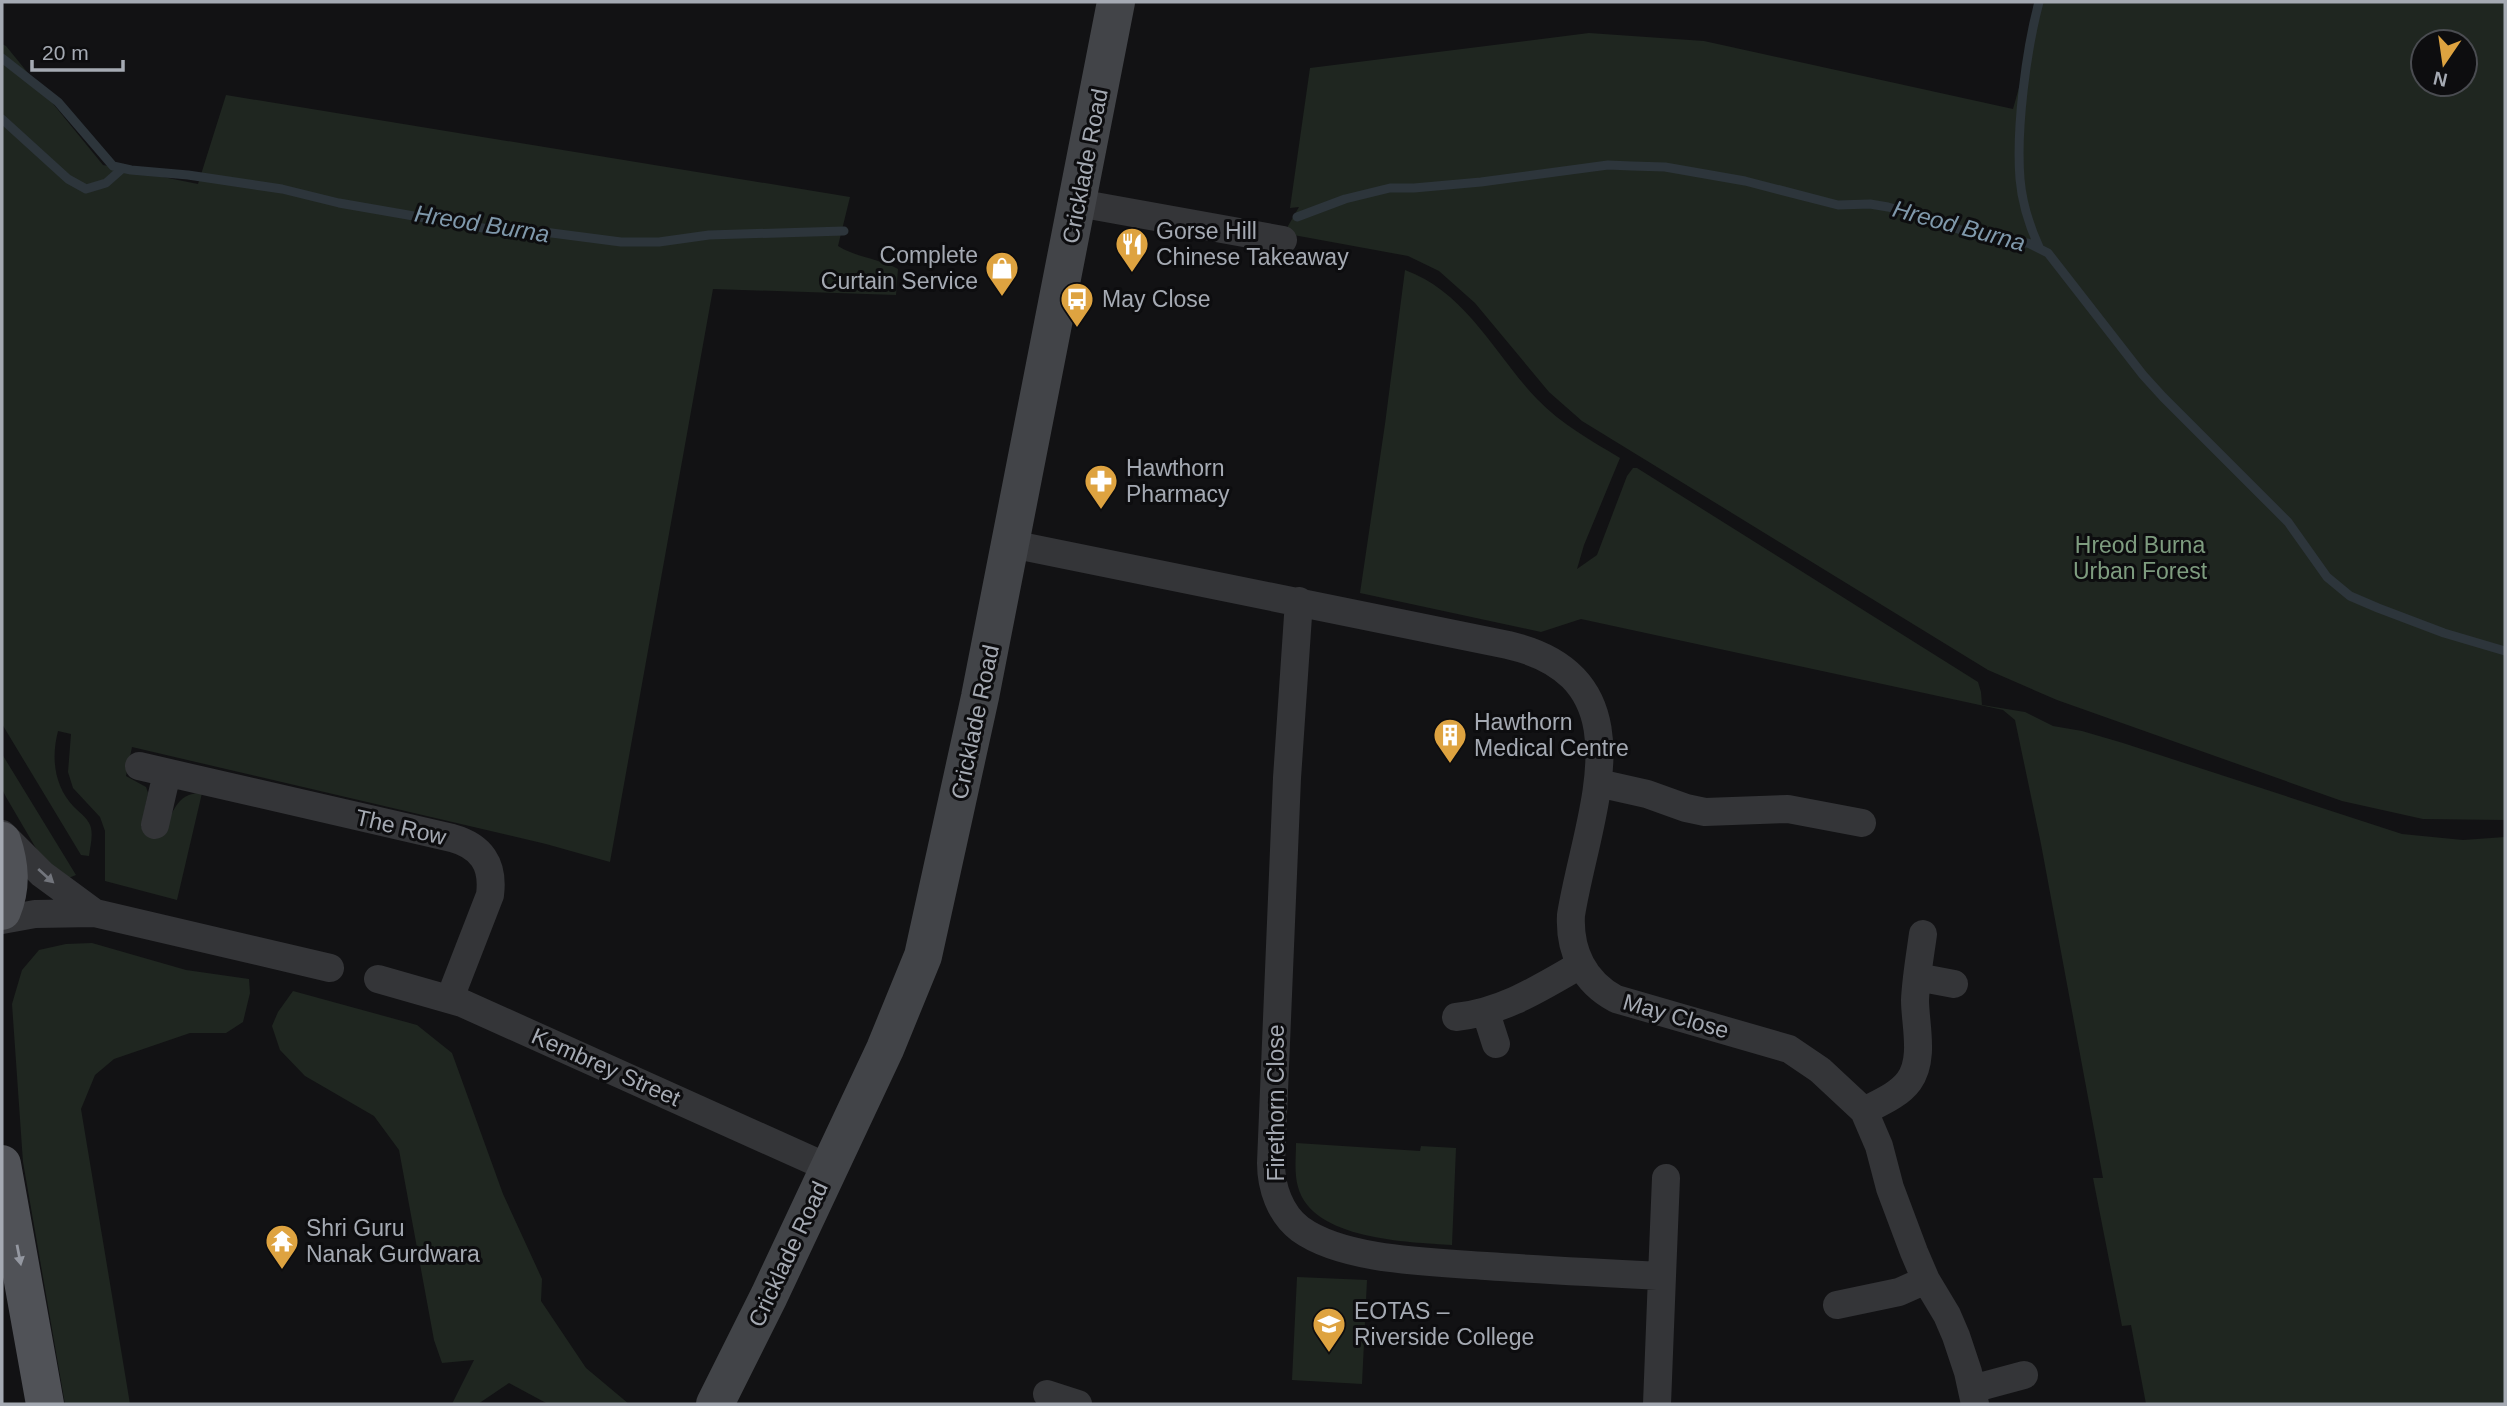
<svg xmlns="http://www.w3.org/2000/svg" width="2507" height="1406" viewBox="0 0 2507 1406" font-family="Helvetica,sans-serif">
<rect width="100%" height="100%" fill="#121214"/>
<path fill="#1f2620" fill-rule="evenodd" d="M 2043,2 L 2505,2 L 2505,820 L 2423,819 L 2342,801 L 2057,700 L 1988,670 L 1582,421 L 1549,392 L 1475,303 L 1439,271 L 1408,256 L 1288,234 L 1288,226 L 1299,207 L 1290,208 L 1310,68 L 1589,33 L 1704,41 L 2013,109 ZM 2423,42 L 2465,42 L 2465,84 L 2423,84 Z
M 2,44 L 6,46 L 103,165 L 198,184 L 226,95 L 850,197 L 838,246 C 857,258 878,258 898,269 L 896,295 L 713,289 L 610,862 L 546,844 L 132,747 L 126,776 L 146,787 L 148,793 L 141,827 L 164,833 C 172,813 177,792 202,793 L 177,900 L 105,881 L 105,831 L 100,817 L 73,788 L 68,772 L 71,734 L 58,731 C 51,758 54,786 74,807 C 81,814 89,819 91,828 C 93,837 90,847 89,856 L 81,855 L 2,724 Z
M 1405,270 C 1466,292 1495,355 1537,399 C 1561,424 1592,441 1620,458 L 1584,545 L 1577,569 L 1597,555 L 1627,476 L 1633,468 L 1637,468 L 1978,682 L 1981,692 L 1982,705 L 2025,712 L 2053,726 L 2082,731 L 2123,743 L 2402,834 L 2463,840 L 2505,837 L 2505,1404 L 2146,1404 L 2131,1325 L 2122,1326 L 2093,1178 L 2103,1178 L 2041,844 L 2015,720 L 2003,710 L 1581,619 L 1541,632 L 1360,593 L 1385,424 Z
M 2,754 L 76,875 L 66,879 L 37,850 L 6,797 L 2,789 Z
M 92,943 L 186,970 L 249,979 L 250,993 L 243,1022 L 226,1033 L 190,1033 L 114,1059 L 95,1075 L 81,1109 L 130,1404 L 65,1404 L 23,1162 L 12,1004 L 22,970 L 39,950 L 66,944 Z
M 293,991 L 417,1025 L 452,1053 L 503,1194 L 542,1279 L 541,1301 L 586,1368 L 629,1404 L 548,1404 L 509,1383 L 478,1404 L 452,1404 L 474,1360 L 442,1363 L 434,1340 L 399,1150 L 374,1116 L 305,1076 L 280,1050 L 272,1026 L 278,1012 Z
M 1296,1143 L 1420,1151 L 1421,1146 L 1456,1148 L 1452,1245 C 1409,1242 1312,1240 1298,1187 C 1294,1173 1296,1157 1296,1143 Z
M 1297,1277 L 1367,1280 L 1362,1384 L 1292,1380 Z"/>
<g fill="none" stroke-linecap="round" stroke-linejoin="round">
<path stroke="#2d353b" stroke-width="9" d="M 2,58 L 58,102 L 113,166 L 131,170 L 188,175 L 282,189 L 339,203 L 500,231 L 544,232 L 621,242 L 659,242 L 709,235 L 844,231
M 2,119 L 68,179 L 86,189 L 106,183 L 123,168
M 1297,217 L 1345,199 L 1390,188 L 1414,188 L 1481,182 L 1608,165 L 1632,166 L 1665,167 L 1745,181 L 1838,205 L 1870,204 L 1888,207 L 1929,218 L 1977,236 L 2011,243 L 2028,243 L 2048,253 L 2143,375 L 2163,397 L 2288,522 L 2327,577 L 2350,596 L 2378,608 L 2444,633 L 2505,651
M 2039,247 C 2029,225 2022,203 2020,179 C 2016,129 2026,51 2039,2"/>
<path stroke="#343538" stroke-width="28" d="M 1078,203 L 1283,240
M 1011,544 L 1508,645 C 1652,678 1587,815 1571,915 C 1569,951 1584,982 1616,999 L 1789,1049 L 1820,1070 L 1864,1111 L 1879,1146 L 1890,1188 L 1914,1252 L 1926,1280 L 1947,1315 L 1956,1336 L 1968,1372 L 1975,1404
M 1299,601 L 1287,778 L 1271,1163 C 1271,1187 1280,1214 1300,1229 C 1344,1261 1433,1262 1486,1266 C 1545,1270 1603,1273 1662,1276 L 1657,1404
M 139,766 L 452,838 C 481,846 494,864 490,895 L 450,998
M 1598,783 L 1647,794 L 1686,808 L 1705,812 L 1788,809 L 1862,823
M 155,825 L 167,773
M 2,834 L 42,874 L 95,913
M 2,920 L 35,914 L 95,913 L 330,968
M 1917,977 L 1954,984
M 378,979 L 462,1003 L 829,1168
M 1486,1013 L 1496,1044
M 1456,1017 C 1503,1012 1540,988 1580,965
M 1864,1111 C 1879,1103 1899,1095 1909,1081 C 1925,1059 1915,1024 1915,1000 C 1916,978 1920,956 1923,934
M 1662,1276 L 1666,1178
M 1837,1305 L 1899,1292 L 1926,1280
M 1972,1389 L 2024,1375
M 1047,1394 L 1078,1404"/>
<path stroke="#424448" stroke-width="38" d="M 715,1404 L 769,1296 L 885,1049 L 923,956 L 980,697 L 1116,2"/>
<path stroke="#505257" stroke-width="38" d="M 2,841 C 10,865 12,887 2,911
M 2,1164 L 45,1404"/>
</g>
<defs><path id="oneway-solid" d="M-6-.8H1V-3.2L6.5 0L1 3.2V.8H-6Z" transform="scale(1.75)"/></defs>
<use fill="#72757c" href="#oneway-solid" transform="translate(46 876) rotate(42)"/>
<use fill="#9498a1" href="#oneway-solid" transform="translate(19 1255) rotate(79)"/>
<defs>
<symbol id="restaurant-pin" viewBox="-11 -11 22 30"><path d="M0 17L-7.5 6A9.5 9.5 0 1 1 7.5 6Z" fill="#dea340" stroke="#0d0d0f"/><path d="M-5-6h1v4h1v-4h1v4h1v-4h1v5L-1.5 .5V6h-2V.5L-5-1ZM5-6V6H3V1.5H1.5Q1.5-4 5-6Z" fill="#fff"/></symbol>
<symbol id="shop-pin" viewBox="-11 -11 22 30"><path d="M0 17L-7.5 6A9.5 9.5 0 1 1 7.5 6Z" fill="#dea340" stroke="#0d0d0f"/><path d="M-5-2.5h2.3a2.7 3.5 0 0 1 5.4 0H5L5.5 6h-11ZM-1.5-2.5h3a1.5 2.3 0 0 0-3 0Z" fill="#fff"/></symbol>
<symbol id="bus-pin" viewBox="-11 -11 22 30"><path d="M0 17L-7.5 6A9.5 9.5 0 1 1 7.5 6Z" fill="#dea340" stroke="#0d0d0f"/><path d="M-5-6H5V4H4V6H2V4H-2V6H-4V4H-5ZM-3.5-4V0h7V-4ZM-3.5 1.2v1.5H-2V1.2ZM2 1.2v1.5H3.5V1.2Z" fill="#fff"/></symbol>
<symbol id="pharmacy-pin" viewBox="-11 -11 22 30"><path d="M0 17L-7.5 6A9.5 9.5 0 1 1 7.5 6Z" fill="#dea340" stroke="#0d0d0f"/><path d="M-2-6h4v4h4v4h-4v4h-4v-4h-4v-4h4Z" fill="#fff"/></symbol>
<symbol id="building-pin" viewBox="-11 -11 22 30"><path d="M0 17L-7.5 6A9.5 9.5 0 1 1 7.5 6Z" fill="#dea340" stroke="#0d0d0f"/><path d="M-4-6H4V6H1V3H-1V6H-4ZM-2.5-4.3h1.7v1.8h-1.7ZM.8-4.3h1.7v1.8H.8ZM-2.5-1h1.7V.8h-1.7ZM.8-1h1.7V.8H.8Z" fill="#fff"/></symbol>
<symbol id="temple-pin" viewBox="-11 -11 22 30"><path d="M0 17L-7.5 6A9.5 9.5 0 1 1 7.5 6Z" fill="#dea340" stroke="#0d0d0f"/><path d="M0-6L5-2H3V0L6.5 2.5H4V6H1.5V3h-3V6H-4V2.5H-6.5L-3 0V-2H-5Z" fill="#fff"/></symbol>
<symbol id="school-pin" viewBox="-11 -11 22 30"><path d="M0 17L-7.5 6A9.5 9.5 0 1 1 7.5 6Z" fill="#dea340" stroke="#0d0d0f"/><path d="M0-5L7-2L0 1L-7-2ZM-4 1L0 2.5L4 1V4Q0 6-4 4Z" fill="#fff"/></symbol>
</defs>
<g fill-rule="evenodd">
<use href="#restaurant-pin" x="1113" y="225" width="38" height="52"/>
<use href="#shop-pin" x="983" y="249" width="38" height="52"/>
<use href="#bus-pin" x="1058" y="280" width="38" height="52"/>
<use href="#pharmacy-pin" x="1082" y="462" width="38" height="52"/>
<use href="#building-pin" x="1431" y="716" width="38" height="52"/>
<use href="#temple-pin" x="263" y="1222" width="38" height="52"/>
<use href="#school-pin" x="1310" y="1305" width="38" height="52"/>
</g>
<g text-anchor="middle" stroke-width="6" stroke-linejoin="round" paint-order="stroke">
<g font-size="23" fill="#a5aab3" stroke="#0d0d0f">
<text transform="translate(1085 166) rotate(-79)" y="8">Cricklade Road</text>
<text transform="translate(975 722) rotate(-78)" y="8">Cricklade Road</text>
<text transform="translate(401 827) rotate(13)" y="8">The Row</text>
<text transform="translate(1676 1016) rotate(16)" y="8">May Close</text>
<text transform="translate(606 1067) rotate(24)" y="8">Kembrey Street</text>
<text transform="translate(1276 1103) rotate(-90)" y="8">Firethorn Close</text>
<text transform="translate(788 1254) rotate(-65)" y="8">Cricklade Road</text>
</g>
<g font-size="23" fill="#a5aab3" stroke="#0d0d0f" text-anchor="start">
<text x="1156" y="239">Gorse Hill<tspan x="1156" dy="26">Chinese Takeaway</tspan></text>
<text x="978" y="263" text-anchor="end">Complete<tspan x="978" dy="26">Curtain Service</tspan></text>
<text x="1102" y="307">May Close</text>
<text x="1126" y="476">Hawthorn<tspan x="1126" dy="26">Pharmacy</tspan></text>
<text x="1474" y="730">Hawthorn<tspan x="1474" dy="26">Medical Centre</tspan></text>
<text x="306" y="1236">Shri Guru<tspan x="306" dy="26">Nanak Gurdwara</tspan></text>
<text x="1354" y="1319">EOTAS –<tspan x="1354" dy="26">Riverside College</tspan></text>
</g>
<g font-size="23" fill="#7e9c7f" stroke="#0d0d0f">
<text x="2140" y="553">Hreod Burna<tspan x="2140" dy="26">Urban Forest</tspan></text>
</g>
<g font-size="24" font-style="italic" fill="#7f98ab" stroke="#0d0d0f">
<text transform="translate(482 224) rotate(9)" y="8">Hreod Burna</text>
<text transform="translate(1959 226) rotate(15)" y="8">Hreod Burna</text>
</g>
</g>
<rect width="2507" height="1406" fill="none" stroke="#a5aab3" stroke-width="7"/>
<g transform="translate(2444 63) rotate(193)"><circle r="33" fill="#0d0d0f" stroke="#4a4c51" stroke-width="2"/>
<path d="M0-5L12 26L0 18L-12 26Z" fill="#dea340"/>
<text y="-10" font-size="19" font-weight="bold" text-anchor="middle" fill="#a5aab3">N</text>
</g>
<path d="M32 60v10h91v-10" fill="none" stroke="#a5aab3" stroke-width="3.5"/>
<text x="42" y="60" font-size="21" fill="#a5aab3" stroke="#0d0d0f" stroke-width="5" paint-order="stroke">20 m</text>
</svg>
